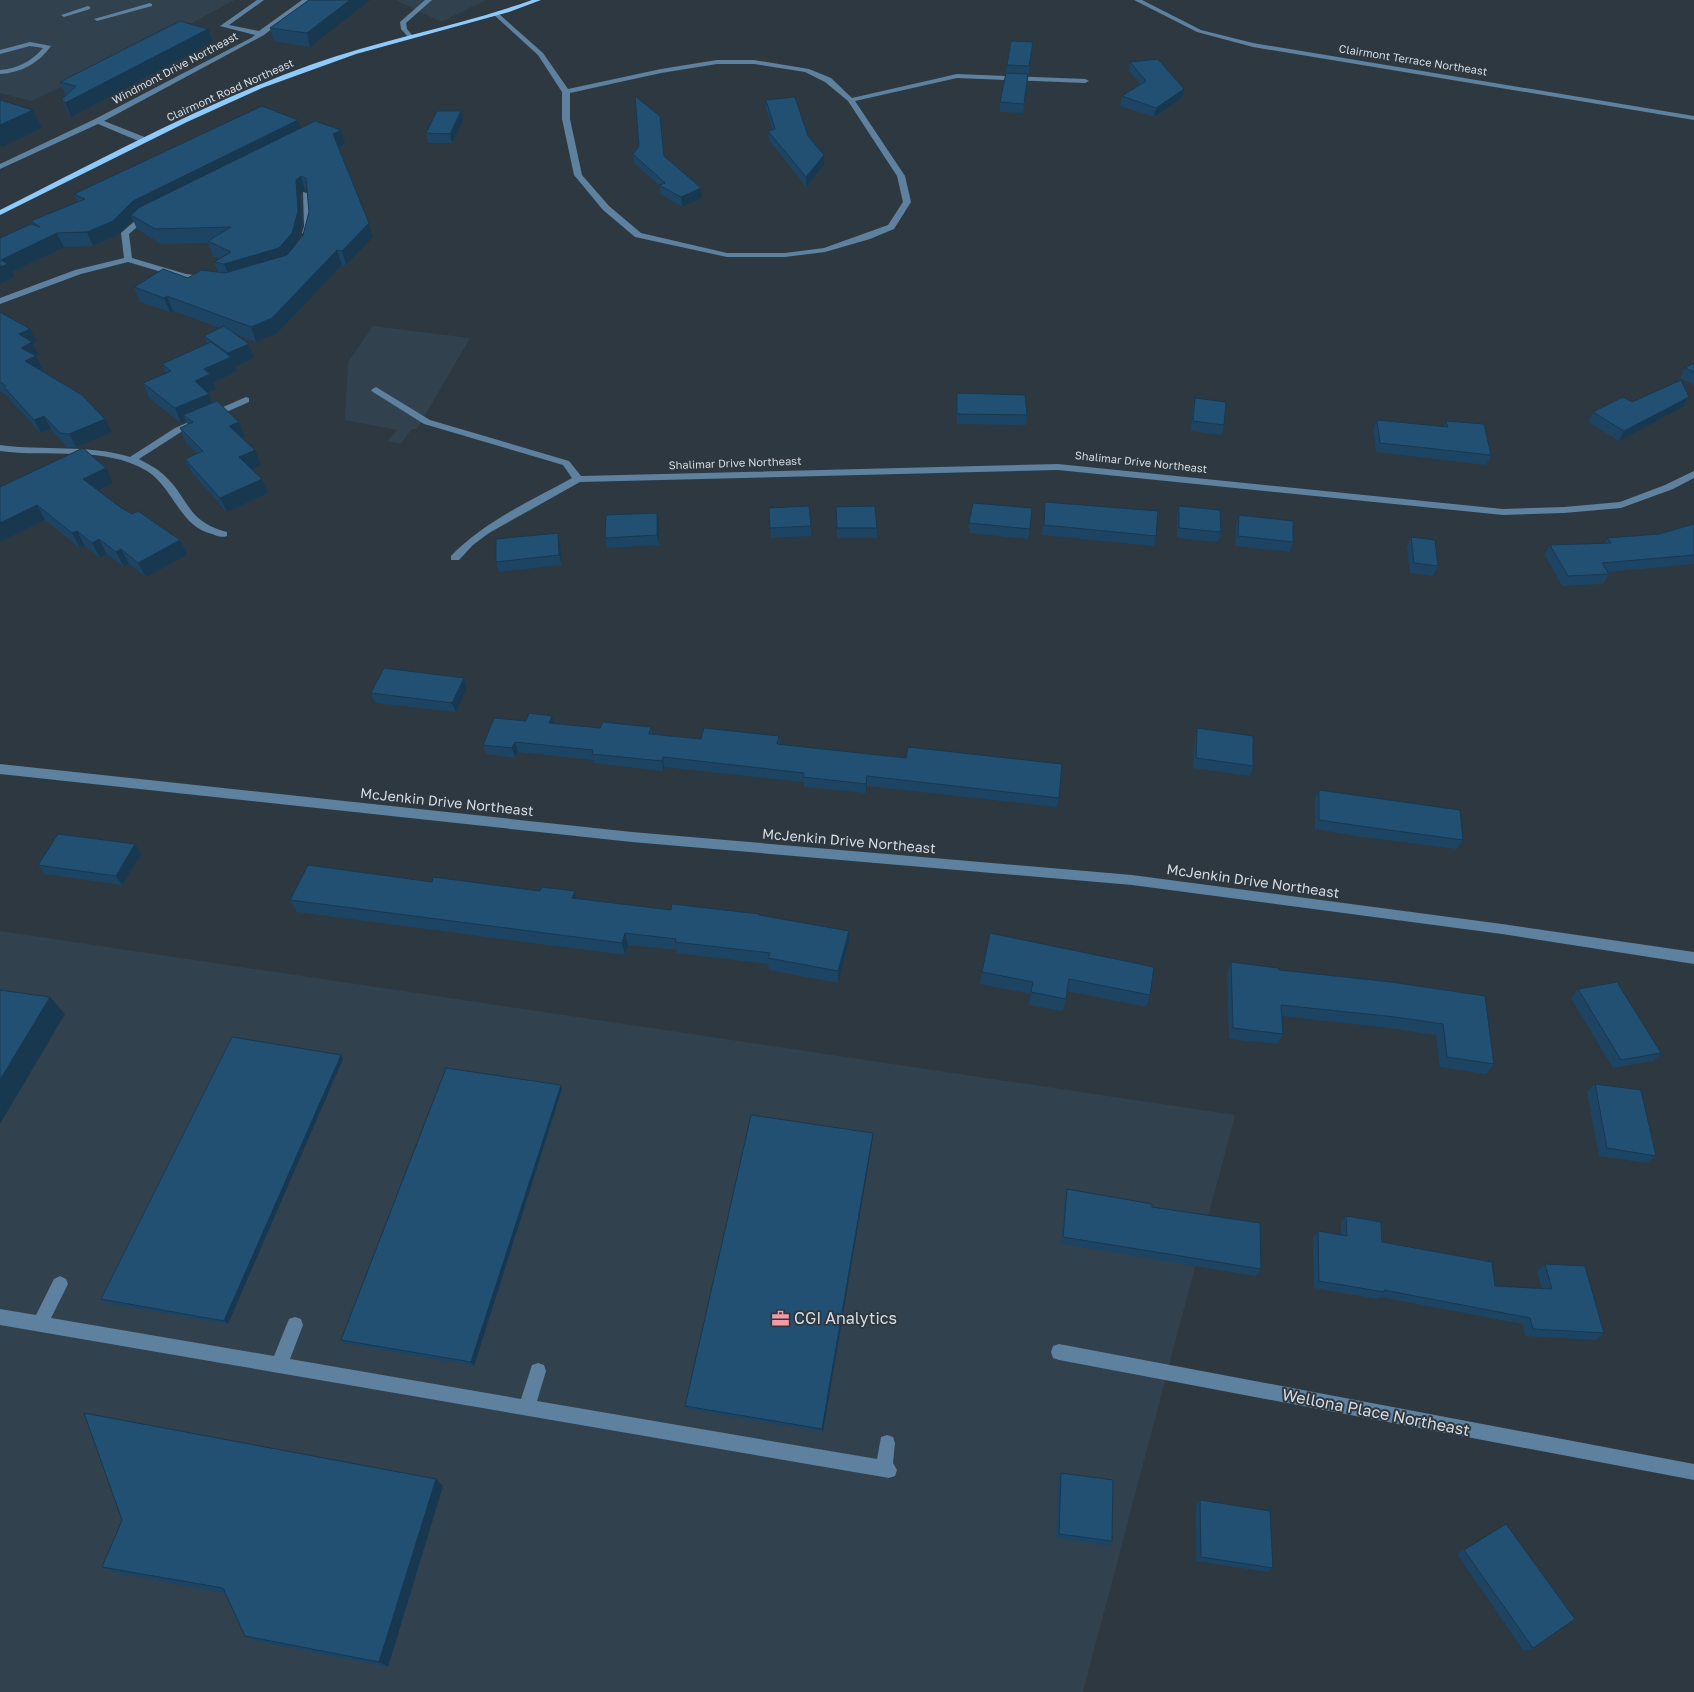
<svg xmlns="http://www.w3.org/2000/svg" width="1694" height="1692" viewBox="0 0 1694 1692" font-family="'Golos Text',sans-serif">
<rect width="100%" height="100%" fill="#2e3840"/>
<path fill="#32414e" d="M 0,0 L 235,0 L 152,44 L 32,101 L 0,93 Z
M 396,0 L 486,0 L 441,22 Z
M 373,326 L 470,338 L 417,429 L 412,429 L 400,444 L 388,441 L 397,430 L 345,420 L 348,362 Z
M 0,931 L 1235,1115 L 1083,1692 L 0,1692 Z"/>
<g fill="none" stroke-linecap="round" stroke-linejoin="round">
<path fill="#5d819f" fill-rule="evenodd" d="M 257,0 L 264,0 L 229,25 L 259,31 L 302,0 L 309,0 L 264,35 L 104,121 L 147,138 L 147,142 L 141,142 L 98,124 L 0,169 L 0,164 L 95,119 L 251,38 L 255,35 L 220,26 Z
M 425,0 L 432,0 L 406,23 L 407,29 L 413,36 L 408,37 L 401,29 L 400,22 Z
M 1134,0 L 1142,0 L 1201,30 L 1253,43 L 1694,116 L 1694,120 L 1253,47 L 1197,32 Z
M 150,3 L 152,4 L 152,6 L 97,21 L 94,19 Z
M 88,6 L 90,7 L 90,9 L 64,17 L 61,15 Z
M 494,13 L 498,13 L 543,53 L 568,89 L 661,69 L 717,60 L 754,60 L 809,69 L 831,78 L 852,98 L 957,74 L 1085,79 L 1089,81 L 1085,83 L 957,78 L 855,101 L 905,176 L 911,202 L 894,229 L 870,239 L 825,252 L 785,257 L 727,257 L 635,237 L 603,210 L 574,175 L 562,119 L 562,92 L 538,55 L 494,15 ZM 717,64 L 754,64 L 805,72 L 825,82 L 848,101 L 897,176 L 903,202 L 888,225 L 824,248 L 785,253 L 727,253 L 641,233 L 609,206 L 582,175 L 570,119 L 570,93 L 661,73 Z
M 30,42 L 51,46 C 39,63 21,73 0,74 L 0,70 C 17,69 32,61 43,48 L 30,46 L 0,54 L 0,50 Z
M 303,192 L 310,194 L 312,226 L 310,233 L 306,235 L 302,233 L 304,226 Z
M 145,212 L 152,214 L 129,234 L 132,258 L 186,274 L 209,277 L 209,281 L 185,279 L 128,262 L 81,274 L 0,304 L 0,298 L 75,270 L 124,258 L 121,233 Z
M 376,387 L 430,420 L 569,461 L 581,476 L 1058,464 L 1503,509 L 1564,507 L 1620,502 L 1665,485 L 1694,471 L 1694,478 L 1673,489 L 1621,508 L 1564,513 L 1503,515 L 1058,470 L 580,482 L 489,533 L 473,545 L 459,560 L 451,560 L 451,556 C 484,521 531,501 572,478 L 563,465 L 424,424 L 373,392 L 371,390 Z
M 246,397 L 249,398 L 249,402 L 181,432 L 139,459 C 148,464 158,469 165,476 C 191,501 186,521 227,532 L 227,536 C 221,538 217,536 212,534 C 179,526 174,488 147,471 C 104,445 48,458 0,451 L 0,445 C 43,451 88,444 130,457 L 175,428 Z
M 0,764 L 632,832 L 1132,875 L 1502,924 L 1694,952 L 1694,964 L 1502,934 L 1132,885 L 632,842 L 0,774 Z
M 60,1276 L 66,1279 L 68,1284 L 51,1318 L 274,1356 L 289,1319 L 295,1317 L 301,1319 L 303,1325 L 290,1359 L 521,1399 L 532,1365 L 538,1363 L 544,1365 L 546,1371 L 537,1401 L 877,1459 L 881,1437 L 887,1435 L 893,1437 L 895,1443 L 893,1463 L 897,1470 L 895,1476 L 889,1478 L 0,1325 L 0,1309 L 36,1315 L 54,1279 Z
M 1059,1344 L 1694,1464 L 1694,1480 L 1059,1360 L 1053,1358 L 1051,1352 L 1053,1346 Z"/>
<path fill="#8ecafb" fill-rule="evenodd" d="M 532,0 L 541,0 L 509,12 L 356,54 L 262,88 L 187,122 L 0,215 L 0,210 C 102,159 202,104 310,65 C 382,39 459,26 532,0 Z"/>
</g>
<path fill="#1d4563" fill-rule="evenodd" d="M 309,0 L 310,47 L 274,41 L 270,28 Z
M 213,42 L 71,117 L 68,113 L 62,99 L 66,96 L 60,82 Z
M 1032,51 L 1023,113 L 1000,112 L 1000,102 L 1006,73 L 1007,65 Z
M 1130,62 L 1184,89 L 1182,98 L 1154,117 L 1120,106 L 1122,96 L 1140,84 L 1129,71 Z
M 766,100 L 824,165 L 806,187 L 769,140 L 768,131 L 773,130 L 766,109 Z
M 463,120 L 452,143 L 428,143 L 426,133 Z
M 301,128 L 341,130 L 345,144 L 338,147 L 373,237 L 346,265 L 342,265 L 277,333 L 256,342 L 236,334 L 249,344 L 254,358 L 235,367 L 237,371 L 213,383 L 216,389 L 208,392 L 213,402 L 239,422 L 245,436 L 242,438 L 261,465 L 252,469 L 268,493 L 227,512 L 192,473 L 185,459 L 197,453 L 186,443 L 180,428 L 188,425 L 186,421 L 181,423 L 149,398 L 143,383 L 166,373 L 162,364 L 207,344 L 204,336 L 220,328 L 173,311 L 170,312 L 140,302 L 134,287 L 218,272 L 214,262 L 220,259 L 213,256 L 208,243 L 161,244 L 137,229 L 133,220 L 119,234 L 93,246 L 64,247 L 12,272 L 14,277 L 0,284 L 32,224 L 31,221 L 78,202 L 74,194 ZM 305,190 L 308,191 L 309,212 L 303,235 L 298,241 L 302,226 L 300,194 Z
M 633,154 L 702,198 L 682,207 L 660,194 L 660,186 L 634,163 Z
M 0,312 L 30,329 L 37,342 L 33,344 L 39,355 L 36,357 L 43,369 L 40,370 L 105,419 L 112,432 L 76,447 L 67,447 L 51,429 L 41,433 L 11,401 L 9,397 L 0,391 Z
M 1694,363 L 1694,385 L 1680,378 L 1685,368 Z
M 957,393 L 1027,415 L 1026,425 L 957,424 L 956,403 Z
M 1689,397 L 1683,407 L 1619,441 L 1588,422 L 1593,412 L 1632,402 Z
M 1195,398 L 1224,425 L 1222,435 L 1191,431 L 1193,408 Z
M 1377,420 L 1444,427 L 1446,421 L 1491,455 L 1486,465 L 1376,452 L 1373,430 Z
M 113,483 L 98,490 L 120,507 L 132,514 L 180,540 L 187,555 L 146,577 L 129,564 L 124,567 L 107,554 L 100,558 L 85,546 L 80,548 L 45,520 L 0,542 L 0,487 Z
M 1045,502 L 1156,536 L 1154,546 L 1042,535 Z
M 1179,506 L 1221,532 L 1218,542 L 1177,538 L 1177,516 Z
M 769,508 L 811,526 L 811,536 L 771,538 Z
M 1032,508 L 1028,539 L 969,533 L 969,523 Z
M 1239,515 L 1293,542 L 1290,552 L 1235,546 L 1236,525 Z
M 836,517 L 877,528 L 877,538 L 837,538 Z
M 659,523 L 659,545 L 607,548 L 605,538 Z
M 1694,524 L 1694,564 L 1608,572 L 1609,574 L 1603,584 L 1562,586 L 1545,555 L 1550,545 L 1605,543 L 1607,538 L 1659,534 Z
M 558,533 L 560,543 L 562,565 L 499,572 L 496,562 Z
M 1411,537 L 1438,566 L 1433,576 L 1410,573 L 1407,547 Z
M 467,688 L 456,712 L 375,703 L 371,693 Z
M 526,721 L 600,728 L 651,727 L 652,734 L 701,739 L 779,736 L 780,745 L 1059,798 L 1057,807 L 867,786 L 866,793 L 804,787 L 804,782 L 664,767 L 663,771 L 594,763 L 593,760 L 518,752 L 515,758 L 486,754 L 483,745 Z
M 1197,728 L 1253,766 L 1250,776 L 1193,768 L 1195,738 Z
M 1319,790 L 1463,840 L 1457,849 L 1363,837 L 1315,829 L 1315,799 Z
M 141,854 L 122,885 L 45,874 L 38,865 Z
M 432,882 L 540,891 L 575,891 L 577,899 L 671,910 L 760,916 L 849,942 L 838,983 L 769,970 L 768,964 L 677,953 L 677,950 L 628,945 L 625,955 L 297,912 L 290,900 Z
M 990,933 L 1150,995 L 1146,1007 L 1067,991 L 1063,1011 L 1029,1005 L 1031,994 L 980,984 Z
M 1231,962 L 1279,970 L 1391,982 L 1494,1064 L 1486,1074 L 1440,1067 L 1436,1035 L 1389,1028 L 1281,1016 L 1283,1034 L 1278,1044 L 1229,1039 L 1227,973 Z
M 1578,989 L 1661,1053 L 1653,1061 L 1613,1068 L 1571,998 Z
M 341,1055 L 343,1059 L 228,1324 L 105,1303 L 101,1299 Z
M 1595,1084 L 1656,1156 L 1647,1163 L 1599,1156 L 1587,1092 Z
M 561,1085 L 562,1089 L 474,1366 L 344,1343 L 341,1340 Z
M 873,1133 L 823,1432 L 686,1409 L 685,1406 Z
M 1067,1189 L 1152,1207 L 1261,1269 L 1256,1276 L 1061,1244 L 1065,1197 Z
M 1346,1216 L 1382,1242 L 1495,1286 L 1542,1289 L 1537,1271 L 1545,1264 L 1604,1333 L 1596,1340 L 1525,1336 L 1523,1324 L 1380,1297 L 1378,1299 L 1314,1288 L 1313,1238 L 1318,1231 L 1341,1235 L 1341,1223 Z
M 1061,1473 L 1112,1541 L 1109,1546 L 1056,1538 L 1058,1478 Z
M 443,1486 L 388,1667 L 256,1641 L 245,1636 L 225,1593 L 116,1573 L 102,1567 Z
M 1200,1500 L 1273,1568 L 1268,1572 L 1196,1561 L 1196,1505 Z
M 1506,1524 L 1533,1648 L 1524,1651 L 1457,1554 Z"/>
<path fill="#183850" d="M 350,0 L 370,0 L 310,47 L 307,33 Z
M 208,29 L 213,42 L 71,117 L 65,103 Z
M 1184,89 L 1182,98 L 1154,117 L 1156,108 Z
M 33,110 L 42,128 L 2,147 L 0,144 L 0,125 Z
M 461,111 L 463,120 L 452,143 L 450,134 Z
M 298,120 L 302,133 L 131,215 L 133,220 L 119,234 L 93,246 L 87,232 L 133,201 Z
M 341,130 L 345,144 L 337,148 L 333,134 Z
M 824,155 L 824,165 L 806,187 L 806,177 Z
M 301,176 L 305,190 L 300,194 L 302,226 L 296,247 L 284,262 L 230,278 L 224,264 L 296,180 Z
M 701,188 L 702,198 L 682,207 L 681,197 Z
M 369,223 L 373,237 L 346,265 L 342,251 Z
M 57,233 L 64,247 L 12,272 L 14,277 L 0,284 L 0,267 L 1,260 Z
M 337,250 L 342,265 L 277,333 L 256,342 L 251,327 Z
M 167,296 L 173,311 L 170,312 L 164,298 Z
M 30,329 L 37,342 L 33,344 L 39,355 L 36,357 L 43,369 L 32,375 L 25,361 L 21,348 L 19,334 Z
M 249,344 L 254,358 L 235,367 L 237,371 L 213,383 L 216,389 L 202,395 L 195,381 L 204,369 L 228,353 Z
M 209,394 L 215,408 L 183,415 L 186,421 L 181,423 L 175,408 Z
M 1689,397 L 1683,407 L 1619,441 L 1624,431 Z
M 44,416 L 51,429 L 41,433 L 34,420 Z
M 105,419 L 112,432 L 76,447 L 69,434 Z
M 239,422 L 245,436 L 236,441 L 229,426 Z
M 255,450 L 261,465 L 246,472 L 239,457 Z
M 106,468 L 113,483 L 91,494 L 83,479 Z
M 262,479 L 268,493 L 227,512 L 220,498 Z
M 37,505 L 45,520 L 0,542 L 0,523 Z
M 657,513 L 659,523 L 659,545 L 657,535 Z
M 77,531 L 85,546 L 80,548 L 72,533 Z
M 558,533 L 560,543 L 562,565 L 559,555 Z
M 99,539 L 107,554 L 100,558 L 92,543 Z
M 180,540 L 187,555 L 146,577 L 138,563 Z
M 121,549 L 129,564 L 124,567 L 116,552 Z
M 464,678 L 467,688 L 456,712 L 452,703 Z
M 552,716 L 554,725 L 549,723 Z
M 515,742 L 518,752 L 515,758 L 512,748 Z
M 663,757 L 664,767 L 663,771 L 662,761 Z
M 867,776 L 867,786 L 866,793 L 866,784 Z
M 135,844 L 141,854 L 122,885 L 116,876 Z
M 575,891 L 578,903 L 572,898 Z
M 849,931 L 849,942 L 838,983 L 838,971 Z
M 625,933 L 628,945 L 625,955 L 622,943 Z
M 50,997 L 65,1014 L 0,1124 L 0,1080 Z
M 341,1055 L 343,1059 L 228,1324 L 224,1321 Z
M 561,1085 L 562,1089 L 474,1366 L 471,1362 Z
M 873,1133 L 873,1137 L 823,1432 L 822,1429 Z
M 436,1479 L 443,1486 L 388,1667 L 379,1662 Z"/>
<path fill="#225073" stroke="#183850" d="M 309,0 L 350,0 L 307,33 L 270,28 Z
M 180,21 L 208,29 L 65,103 L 62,99 L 76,86 L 60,82 Z
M 1011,41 L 1033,42 L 1029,66 L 1007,65 Z
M 1158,59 L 1184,89 L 1156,108 L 1122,96 L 1146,81 L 1130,62 Z
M 1006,73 L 1028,74 L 1024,104 L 1000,102 Z
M 635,96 L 660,116 L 664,156 L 701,188 L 681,197 L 659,185 L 665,183 L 633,154 L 639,146 Z
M 795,97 L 808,136 L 824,155 L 806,177 L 768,131 L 775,129 L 766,100 Z
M 0,100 L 33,110 L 0,125 Z
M 262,106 L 298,120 L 133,201 L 113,221 L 87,232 L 57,233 L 1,260 L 8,264 L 0,267 L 0,238 L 31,224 L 40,227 L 31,221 L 85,199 L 74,194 Z
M 437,111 L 461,111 L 450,134 L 426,133 Z
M 315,121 L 341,130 L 333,134 L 369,223 L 342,251 L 337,250 L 272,318 L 251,327 L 167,296 L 164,298 L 134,287 L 163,269 L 188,278 L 201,270 L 225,273 L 287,255 L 303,235 L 309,212 L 306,178 L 301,176 L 296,180 L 298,211 L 292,233 L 279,248 L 224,264 L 214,262 L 231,252 L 208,241 L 231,227 L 155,229 L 131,215 L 140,207 Z
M 0,312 L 30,329 L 19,334 L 32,342 L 21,348 L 36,356 L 25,361 L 82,395 L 105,419 L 69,434 L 60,433 L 44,416 L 34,420 L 4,387 L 6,386 L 0,382 Z
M 224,326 L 249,344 L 228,353 L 204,336 Z
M 211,342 L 231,357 L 204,369 L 210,374 L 195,381 L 209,394 L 175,408 L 143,383 L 171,371 L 162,364 Z
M 1694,363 L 1694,372 L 1685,368 Z
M 1681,380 L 1689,397 L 1624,431 L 1593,412 L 1623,397 L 1632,402 Z
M 957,393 L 1025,395 L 1027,415 L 957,414 Z
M 1195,398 L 1226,402 L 1224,425 L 1193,421 Z
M 217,401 L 239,422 L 229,426 L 255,450 L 239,457 L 262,479 L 220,498 L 185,459 L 203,451 L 180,428 L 193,422 L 183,415 Z
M 1377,420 L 1448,427 L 1446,421 L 1484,424 L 1491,455 L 1380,443 Z
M 83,448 L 106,468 L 83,479 L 120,507 L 132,514 L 138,511 L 180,540 L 138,563 L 121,549 L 116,552 L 99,539 L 92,543 L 77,531 L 72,533 L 37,505 L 0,523 L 0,487 Z
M 1045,502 L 1158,511 L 1156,536 L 1044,525 Z
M 973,503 L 1032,508 L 1030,529 L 969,523 Z
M 809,506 L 811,526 L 770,528 L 769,508 Z
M 875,506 L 877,528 L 837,528 L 836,507 Z
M 1179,506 L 1220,510 L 1221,532 L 1179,528 Z
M 657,513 L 657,535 L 605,538 L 606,515 Z
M 1239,515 L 1293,521 L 1293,542 L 1238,536 Z
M 1694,524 L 1694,555 L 1602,563 L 1609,574 L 1568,576 L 1550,545 L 1611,543 L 1607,538 L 1659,534 Z
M 558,533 L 559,555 L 496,562 L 496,539 Z
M 1411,537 L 1435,540 L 1438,566 L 1414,563 Z
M 384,668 L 464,678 L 452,703 L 371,693 Z
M 529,713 L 552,716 L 549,723 L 600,728 L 603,722 L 651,727 L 649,734 L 701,739 L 704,728 L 779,736 L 777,744 L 906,758 L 908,747 L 1062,764 L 1059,798 L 867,776 L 866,784 L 803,777 L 804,773 L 663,757 L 662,761 L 592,754 L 593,750 L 515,742 L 512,748 L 483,745 L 494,718 L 526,721 Z
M 1197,728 L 1253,736 L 1253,766 L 1196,758 Z
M 1319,790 L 1460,810 L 1463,840 L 1367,827 L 1319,820 Z
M 58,834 L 135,844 L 116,876 L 38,865 Z
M 308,865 L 432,882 L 433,877 L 540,891 L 542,887 L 575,891 L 572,898 L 671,910 L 672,904 L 759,914 L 759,915 L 849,931 L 838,971 L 768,958 L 770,953 L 675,942 L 676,939 L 625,933 L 622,943 L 290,900 Z
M 990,933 L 1154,967 L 1150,995 L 1069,979 L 1066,999 L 1031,992 L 1033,982 L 982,972 Z
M 1231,962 L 1278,968 L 1279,970 L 1391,982 L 1485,996 L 1494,1064 L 1447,1057 L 1443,1024 L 1395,1017 L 1281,1005 L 1283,1034 L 1233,1028 Z
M 1617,982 L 1661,1053 L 1621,1060 L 1578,989 Z
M 0,990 L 50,997 L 0,1080 Z
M 232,1037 L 341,1055 L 224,1321 L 101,1299 Z
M 446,1068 L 561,1085 L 471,1362 L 341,1340 Z
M 1595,1084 L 1641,1090 L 1656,1156 L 1607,1148 Z
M 751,1115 L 873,1133 L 822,1429 L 685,1406 Z
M 1067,1189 L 1152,1204 L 1152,1207 L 1260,1223 L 1261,1269 L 1063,1237 Z
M 1346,1216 L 1381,1222 L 1382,1242 L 1492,1262 L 1495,1286 L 1552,1289 L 1545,1264 L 1585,1266 L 1604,1333 L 1533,1329 L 1530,1318 L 1384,1290 L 1384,1292 L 1319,1281 L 1318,1231 L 1347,1236 Z
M 84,1413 L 436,1479 L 379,1662 L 245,1636 L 223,1588 L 102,1567 L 122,1520 Z
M 1061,1473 L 1113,1480 L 1112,1541 L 1059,1534 Z
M 1200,1500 L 1270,1511 L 1273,1568 L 1201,1557 Z
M 1506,1524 L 1575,1619 L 1533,1648 L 1464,1550 Z"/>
<defs>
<symbol id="office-bare" viewBox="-9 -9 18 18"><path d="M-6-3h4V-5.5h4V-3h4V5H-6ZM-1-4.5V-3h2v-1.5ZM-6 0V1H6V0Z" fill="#f39aa9" stroke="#2e3840" stroke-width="2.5" paint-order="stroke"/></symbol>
</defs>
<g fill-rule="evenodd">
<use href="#office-bare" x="768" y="1306" width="25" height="25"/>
</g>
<g text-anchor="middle" stroke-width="4" stroke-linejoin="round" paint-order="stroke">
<g font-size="11" fill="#d4dae0" stroke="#2e3840">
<text transform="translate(1413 60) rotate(9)" y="4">Clairmont Terrace Northeast</text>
<text transform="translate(175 68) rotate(-28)" y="4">Windmont Drive Northeast</text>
<text transform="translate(230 90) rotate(-24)" y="4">Clairmont Road Northeast</text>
<text transform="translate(1141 462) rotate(6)" y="4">Shalimar Drive Northeast</text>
<text transform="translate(735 463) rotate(-2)" y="4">Shalimar Drive Northeast</text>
</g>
<g font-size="14" fill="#d4dae0" stroke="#2e3840">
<text transform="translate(447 802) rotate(6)" y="5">McJenkin Drive Northeast</text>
<text transform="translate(849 841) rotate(5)" y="5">McJenkin Drive Northeast</text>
<text transform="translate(1253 881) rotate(8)" y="5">McJenkin Drive Northeast</text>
</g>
<g font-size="16" fill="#d4dae0" stroke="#2e3840" text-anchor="start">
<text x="794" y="1324">CGI Analytics</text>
</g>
<g font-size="16" fill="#d4dae0" stroke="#2e3840">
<text transform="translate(1376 1412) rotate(11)" y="6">Wellona Place Northeast</text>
</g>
</g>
</svg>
